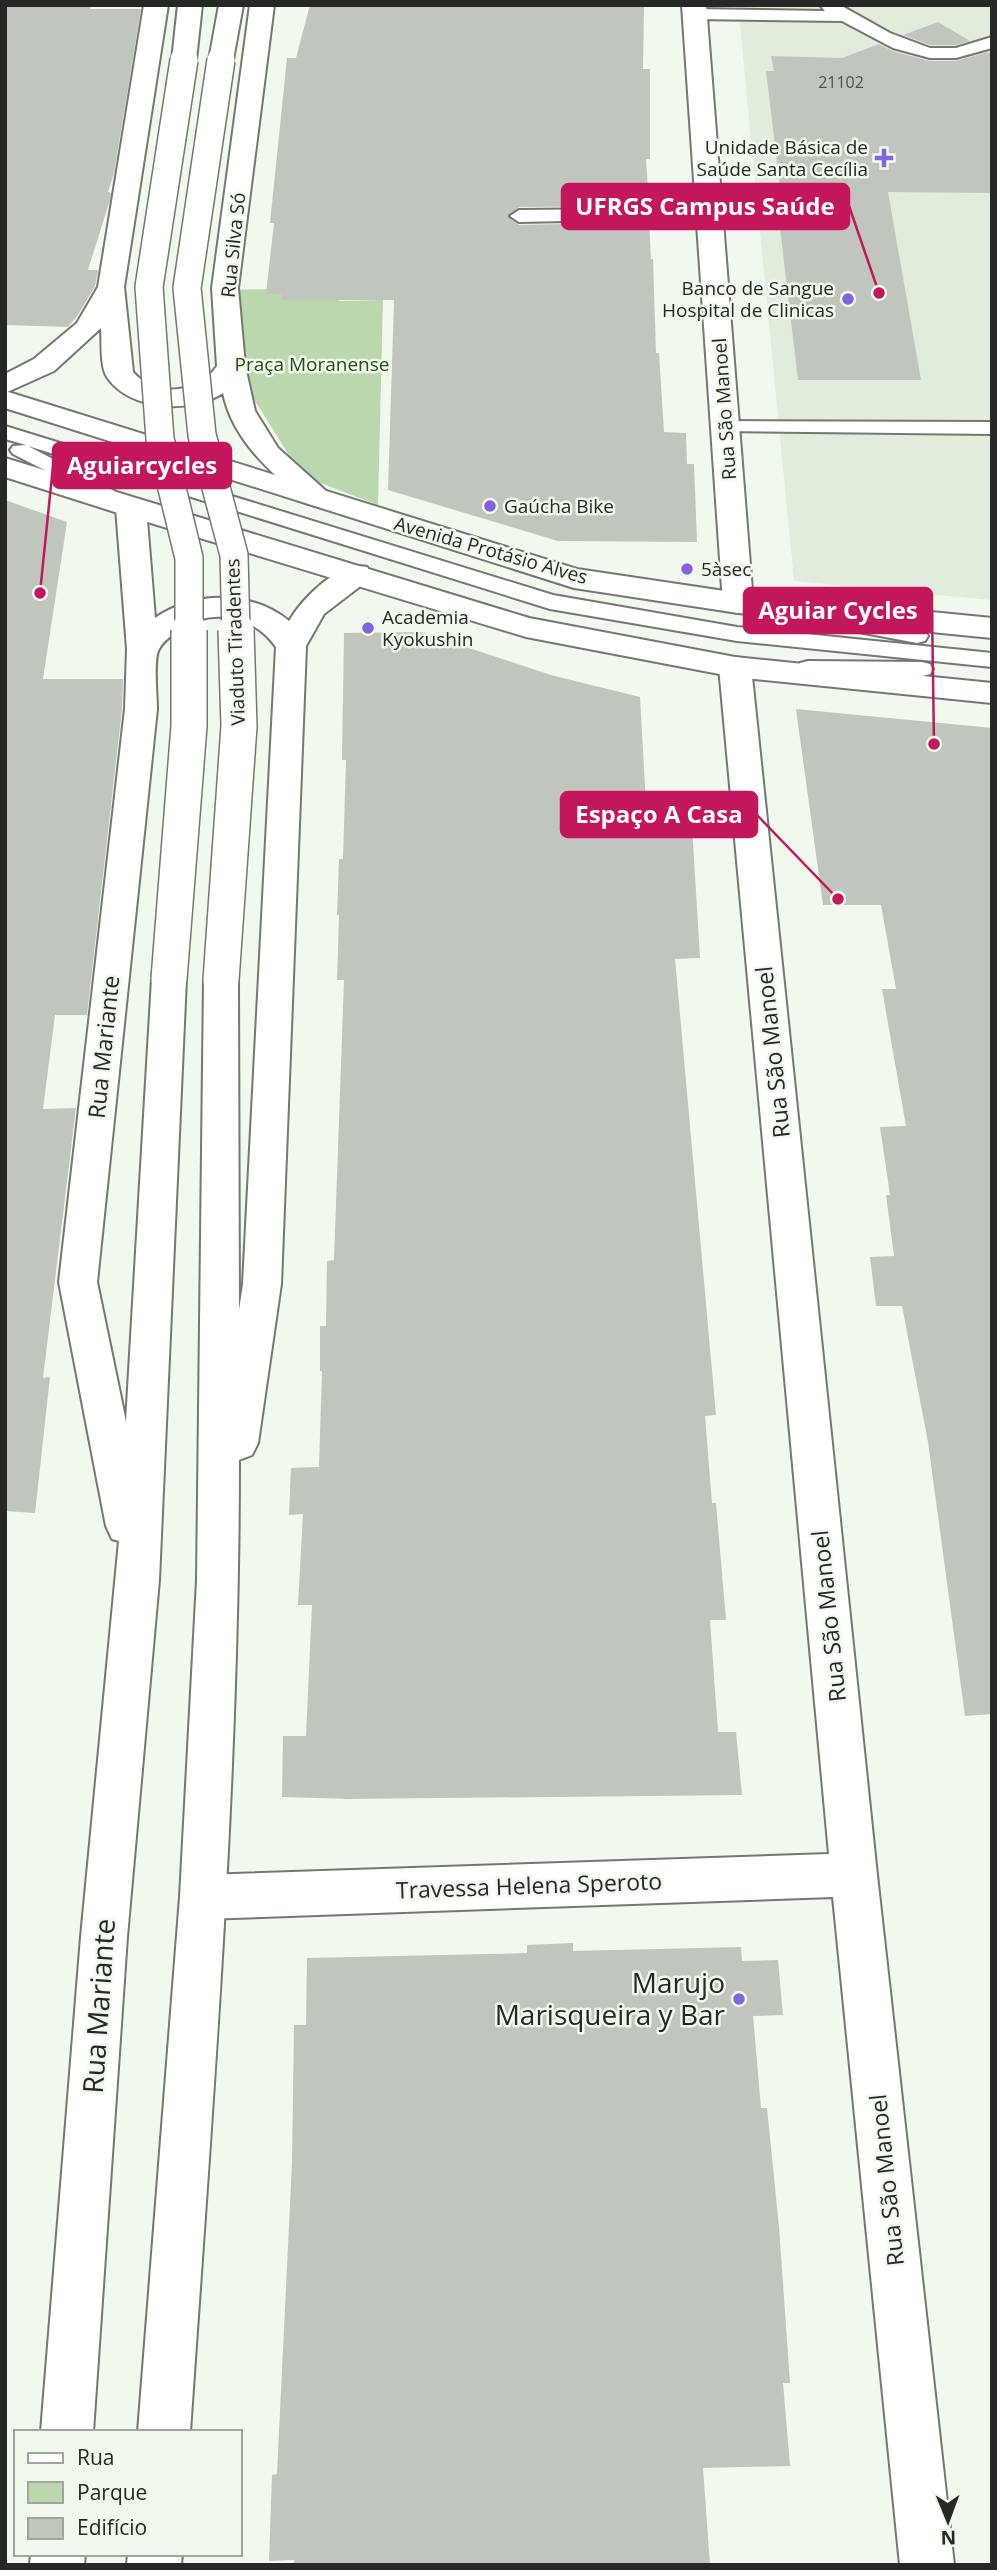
<svg xmlns="http://www.w3.org/2000/svg" width="997" height="2570" viewBox="0 0 997 2570" font-family="'Open Sans',sans-serif">
<rect width="100%" height="100%" fill="#f1f8ee"/>
<path fill="#e1ecdc" d="M 738,5 L 992,5 L 992,600 L 794,581 Z"/>
<path fill="#bad7ad" d="M 340,287 L 339,301 L 383,300 L 378,505 L 302,476 L 242,380 L 233,290 Z"/>
<path fill="#c0c6bd" d="M 5,5 L 91,5 L 90,9 L 141,9 L 114,173 L 108,192 L 111,193 L 110,200 L 88,270 L 98,270 L 95,286 L 78,315 L 68,327 L 5,325 Z
M 310,5 L 644,5 L 643,69 L 650,69 L 650,159 L 646,159 L 649,206 L 519,207 L 508,217 L 519,225 L 649,222 L 651,259 L 653,259 L 656,353 L 659,353 L 664,432 L 686,433 L 687,464 L 694,464 L 697,542 L 558,541 L 388,490 L 394,300 L 281,300 L 282,294 L 266,294 L 274,223 L 270,223 L 287,58 L 296,58 Z
M 938,22 L 970,41 L 956,45 L 930,45 L 903,35 Z
M 879,44 L 892,51 L 930,61 L 956,61 L 988,52 L 992,54 L 992,193 L 888,192 L 921,380 L 798,380 L 779,219 L 784,219 L 766,71 L 774,71 L 771,56 L 842,58 Z
M 5,500 L 67,522 L 43,679 L 123,679 L 122,709 L 87,1015 L 55,1015 L 43,1109 L 76,1108 L 43,1378 L 50,1377 L 35,1513 L 5,1511 Z
M 421,632 L 551,675 L 640,697 L 646,804 L 667,804 L 668,810 L 691,809 L 700,958 L 675,959 L 716,1415 L 705,1416 L 712,1503 L 716,1503 L 726,1620 L 710,1620 L 718,1732 L 736,1732 L 742,1795 L 349,1799 L 282,1797 L 283,1736 L 306,1736 L 312,1605 L 298,1605 L 303,1514 L 289,1515 L 291,1468 L 319,1467 L 322,1371 L 320,1371 L 320,1326 L 326,1326 L 327,1261 L 334,1260 L 344,980 L 337,980 L 339,915 L 337,915 L 339,859 L 343,859 L 346,760 L 342,760 L 344,633 Z
M 796,709 L 992,728 L 992,1714 L 965,1716 L 928,1442 L 902,1306 L 876,1306 L 870,1257 L 894,1256 L 886,1195 L 890,1195 L 880,1127 L 906,1126 L 882,989 L 896,989 L 881,905 L 823,905 Z
M 573,1943 L 573,1951 L 741,1947 L 742,1961 L 778,1960 L 783,2015 L 753,2016 L 761,2108 L 767,2108 L 779,2227 L 790,2383 L 783,2383 L 790,2466 L 703,2468 L 710,2565 L 294,2565 L 294,2560 L 269,2561 L 272,2475 L 277,2474 L 292,2163 L 294,2025 L 306,2025 L 307,1958 L 527,1953 L 527,1945 Z"/>
<g fill="none" stroke-linecap="round" stroke-linejoin="round">
<defs>
<path id="service" d="M 820,5 L 840,5 L 890,33 L 930,48 L 956,48 L 992,37 L 992,48 L 956,58 L 930,58 L 893,48 L 842,21 L 694,19 L 685,14 L 694,9 L 825,11 Z
M 709,208 L 716,210 L 718,214 L 716,218 L 519,222 L 510,216 L 519,210 Z
M 725,421 L 992,422 L 992,434 L 718,431 L 715,427 L 718,423 Z
M 5,426 L 553,595 L 737,627 L 992,653 L 992,667 L 737,641 L 550,609 L 28,446 L 118,493 L 122,498 L 118,503 L 111,504 L 13,454 L 10,450 L 13,446 L 26,445 L 5,439 Z
M 819,611 L 917,629 L 925,631 L 928,636 L 925,641 L 917,643 L 811,623 L 808,618 L 811,613 Z
M 808,661 L 922,662 L 930,664 L 933,669 L 930,674 L 922,676 L 800,673 L 797,668 L 800,663 Z"/>
<path id="minor" d="M 682,5 L 706,5 L 753,603 L 749,610 L 738,613 L 727,610 L 723,603 Z
M 735,657 L 746,660 L 751,667 L 877,1875 L 954,2565 L 900,2565 L 833,1897 L 203,1919 L 187,1913 L 180,1897 L 187,1881 L 203,1875 L 829,1854 L 719,667 L 724,660 Z"/>
<path id="secondary" d="M 144,5 L 168,5 L 124,287 L 133,372 C 156,398 198,394 217,366 L 212,288 L 250,5 L 274,5 L 238,288 L 245,366 L 255,411 L 278,448 L 326,491 L 331,497 L 326,503 L 316,506 L 306,503 C 271,472 233,441 223,393 C 192,414 129,411 107,377 C 100,366 102,342 101,328 L 54,371 L 5,393 L 5,374 L 34,359 L 77,323 L 98,287 Z
M 178,5 L 202,5 L 196,60 L 192,65 L 184,67 L 176,65 L 172,60 Z
M 219,5 L 243,5 L 233,60 L 229,65 L 221,67 L 213,65 L 209,60 Z
M 131,499 L 141,502 L 146,508 L 155,618 C 195,590 252,591 289,621 C 302,599 339,560 367,567 L 371,574 L 367,581 L 324,614 L 306,646 L 281,1284 L 258,1443 L 252,1455 L 239,1460 C 239,1784 212,2108 190,2432 L 138,2432 L 180,1897 L 197,1580 L 204,980 L 209,971 L 221,967 L 233,971 L 238,980 L 239,1310 L 243,1284 L 276,647 C 253,615 211,607 179,630 C 172,635 163,641 159,649 C 153,659 157,695 157,709 L 97,1282 L 126,1422 L 152,979 L 157,970 L 169,966 L 181,970 L 186,979 L 159,1580 L 127,1937 L 93,2432 L 41,2432 L 81,1937 L 119,1541 L 112,1539 L 106,1526 L 59,1282 L 125,709 L 127,649 L 116,508 L 121,502 Z
M 31,2554 L 85,2554 L 84,2565 L 30,2565 Z
M 128,2554 L 182,2554 L 181,2565 L 127,2565 Z"/>
<path id="primary" d="M 5,391 L 577,569 L 738,593 L 992,618 L 992,638 L 738,613 L 574,588 L 5,408 Z
M 5,458 L 529,618 L 735,657 L 992,683 L 992,703 L 735,677 L 526,637 L 121,514 L 5,477 Z"/>
</defs>
<use href="#service" stroke="#737870" stroke-width="4"/>
<use href="#minor" stroke="#737870" stroke-width="4"/>
<use href="#secondary" stroke="#737870" stroke-width="4"/>
<use href="#primary" stroke="#737870" stroke-width="4"/>
<use href="#service" fill="#fff" fill-rule="evenodd"/>
<use href="#minor" fill="#fff" fill-rule="evenodd"/>
<use href="#secondary" fill="#fff" fill-rule="evenodd"/>
<use href="#primary" fill="#fff" fill-rule="evenodd"/>
<defs>
<path id="secondary-bridge-far1" d="M 184,60 L 149,287 L 160,439 L 189,558 L 189,632
M 221,60 L 187,288 L 202,435 L 234,555 L 236,632"/>
<path id="secondary-bridge" d="M 169,979 L 189,726 L 189,630
M 221,980 L 239,726 L 236,630"/>
</defs>
<use href="#secondary-bridge-far1" stroke="#737870" stroke-width="30" stroke-linecap="butt"/>
<use href="#secondary-bridge" stroke="#737870" stroke-width="38" stroke-linecap="butt"/>
<use href="#secondary-bridge-far1" stroke="#fff" stroke-width="27"/>
<use href="#secondary-bridge" stroke="#fff" stroke-width="35"/>
</g>
<g fill="#8163de" stroke="#f1f8ee" stroke-width="2.5">
<path d="M880.5 147.5h7v7h7v7h-7v7h-7v-7h-7v-7h7z"/>
<circle cx="848" cy="299" r="7"/>
<circle cx="490" cy="506" r="7"/>
<circle cx="687" cy="569" r="7"/>
<circle cx="368" cy="628" r="7"/>
<circle cx="739" cy="1999" r="7"/>
</g>
<g text-anchor="middle" stroke-width="5" stroke-linejoin="round" paint-order="stroke">
<g font-size="16" fill="#4c504b">
<text x="841" y="88">21102</text>
</g>
<g font-size="19" fill="#262825" stroke="#f1f8ee" text-anchor="start">
<text x="868" y="154" text-anchor="end">Unidade Básica de<tspan x="868" dy="22">Saúde Santa Cecília</tspan></text>
<text x="834" y="295" text-anchor="end">Banco de Sangue<tspan x="834" dy="22">Hospital de Clinicas</tspan></text>
<text x="504" y="513">Gaúcha Bike</text>
<text x="701" y="576">5àsec</text>
<text x="382" y="624">Academia<tspan x="382" dy="22">Kyokushin</tspan></text>
</g>
<g font-size="19" fill="#262825" stroke="#f1f8ee">
<text transform="translate(233 245) rotate(-84)" y="7">Rua Silva Só</text>
<text transform="translate(724 409) rotate(-94)" y="7">Rua São Manoel</text>
<text transform="translate(491 550) rotate(16)" y="7">Avenida Protásio Alves</text>
<text transform="translate(235 642) rotate(-92)" y="7">Viaduto Tiradentes</text>
</g>
<g font-size="19" fill="#284b13" stroke="#f1f8ee">
<text x="312" y="371">Praça Moranense</text>
</g>
<g font-size="23" fill="#262825" stroke="#f1f8ee">
<text transform="translate(104 1047) rotate(-84)" y="8">Rua Mariante</text>
<text transform="translate(773 1052) rotate(-96)" y="8">Rua São Manoel</text>
<text transform="translate(829 1616) rotate(-96)" y="8">Rua São Manoel</text>
<text transform="translate(529 1886) rotate(-2)" y="8">Travessa Helena Speroto</text>
<text transform="translate(887 2180) rotate(-96)" y="8">Rua São Manoel</text>
</g>
<g font-size="28" fill="#262825" stroke="#f1f8ee" text-anchor="end">
<text x="725" y="1993">Marujo<tspan x="725" dy="32">Marisqueira y Bar</tspan></text>
</g>
<g font-size="28" fill="#262825" stroke="#f1f8ee">
<text transform="translate(99 2006) rotate(-86)" y="10">Rua Mariante</text>
</g>
</g>
<path fill="none" stroke="#c2185b" stroke-width="2.5" d="M879 293L849 206M40 593L53 466M934 744L932 610M838 899L757 815"/>
<g fill="#c2185b" stroke="#f1f8ee" stroke-width="2.5">
<circle cx="879" cy="293" r="7"/>
<circle cx="40" cy="593" r="7"/>
<circle cx="934" cy="744" r="7"/>
<circle cx="838" cy="899" r="7"/>
</g>
<g fill="#c2185b" stroke="#c2185b" stroke-width="2.5">
<rect x="562" y="184" width="287" height="45" rx="7"/>
<rect x="53" y="443" width="178" height="45" rx="7"/>
<rect x="744" y="588" width="188" height="45" rx="7"/>
<rect x="561" y="792" width="196" height="45" rx="7"/>
</g>
<g font-size="24" text-anchor="middle" font-weight="bold" fill="#fff">
<text x="705" y="215">UFRGS Campus Saúde</text>
<text x="142" y="474">Aguiarcycles</text>
<text x="838" y="619">Aguiar Cycles</text>
<text x="659" y="823">Espaço A Casa</text>
</g>
<rect width="997" height="2570" fill="none" stroke="#262825" stroke-width="14"/>
<rect x="14" y="2430" width="228" height="126" fill="#f1f8ee" stroke="#a0a59e" stroke-width="2"/>
<rect x="28" y="2453" width="35" height="10" fill="#ffffff" stroke="#a0a59e" stroke-width="2"/>
<text x="77" y="2465" font-size="21" fill="#262825">Rua</text>
<rect x="28" y="2482" width="35" height="21" fill="#bad7ad" stroke="#a0a59e" stroke-width="2"/>
<text x="77" y="2500" font-size="21" fill="#262825">Parque</text>
<rect x="28" y="2518" width="35" height="21" fill="#c0c6bd" stroke="#a0a59e" stroke-width="2"/>
<text x="77" y="2535" font-size="21" fill="#262825">Edifício</text>
<g transform="translate(948 2521) rotate(179)" stroke="#f1f8ee" stroke-width="5" paint-order="stroke">
<path d="M0-5L12 26L0 18L-12 26Z" fill="#262825"/>
<text y="-10" font-size="19" font-weight="bold" text-anchor="middle" fill="#262825">N</text>
</g>
</svg>
